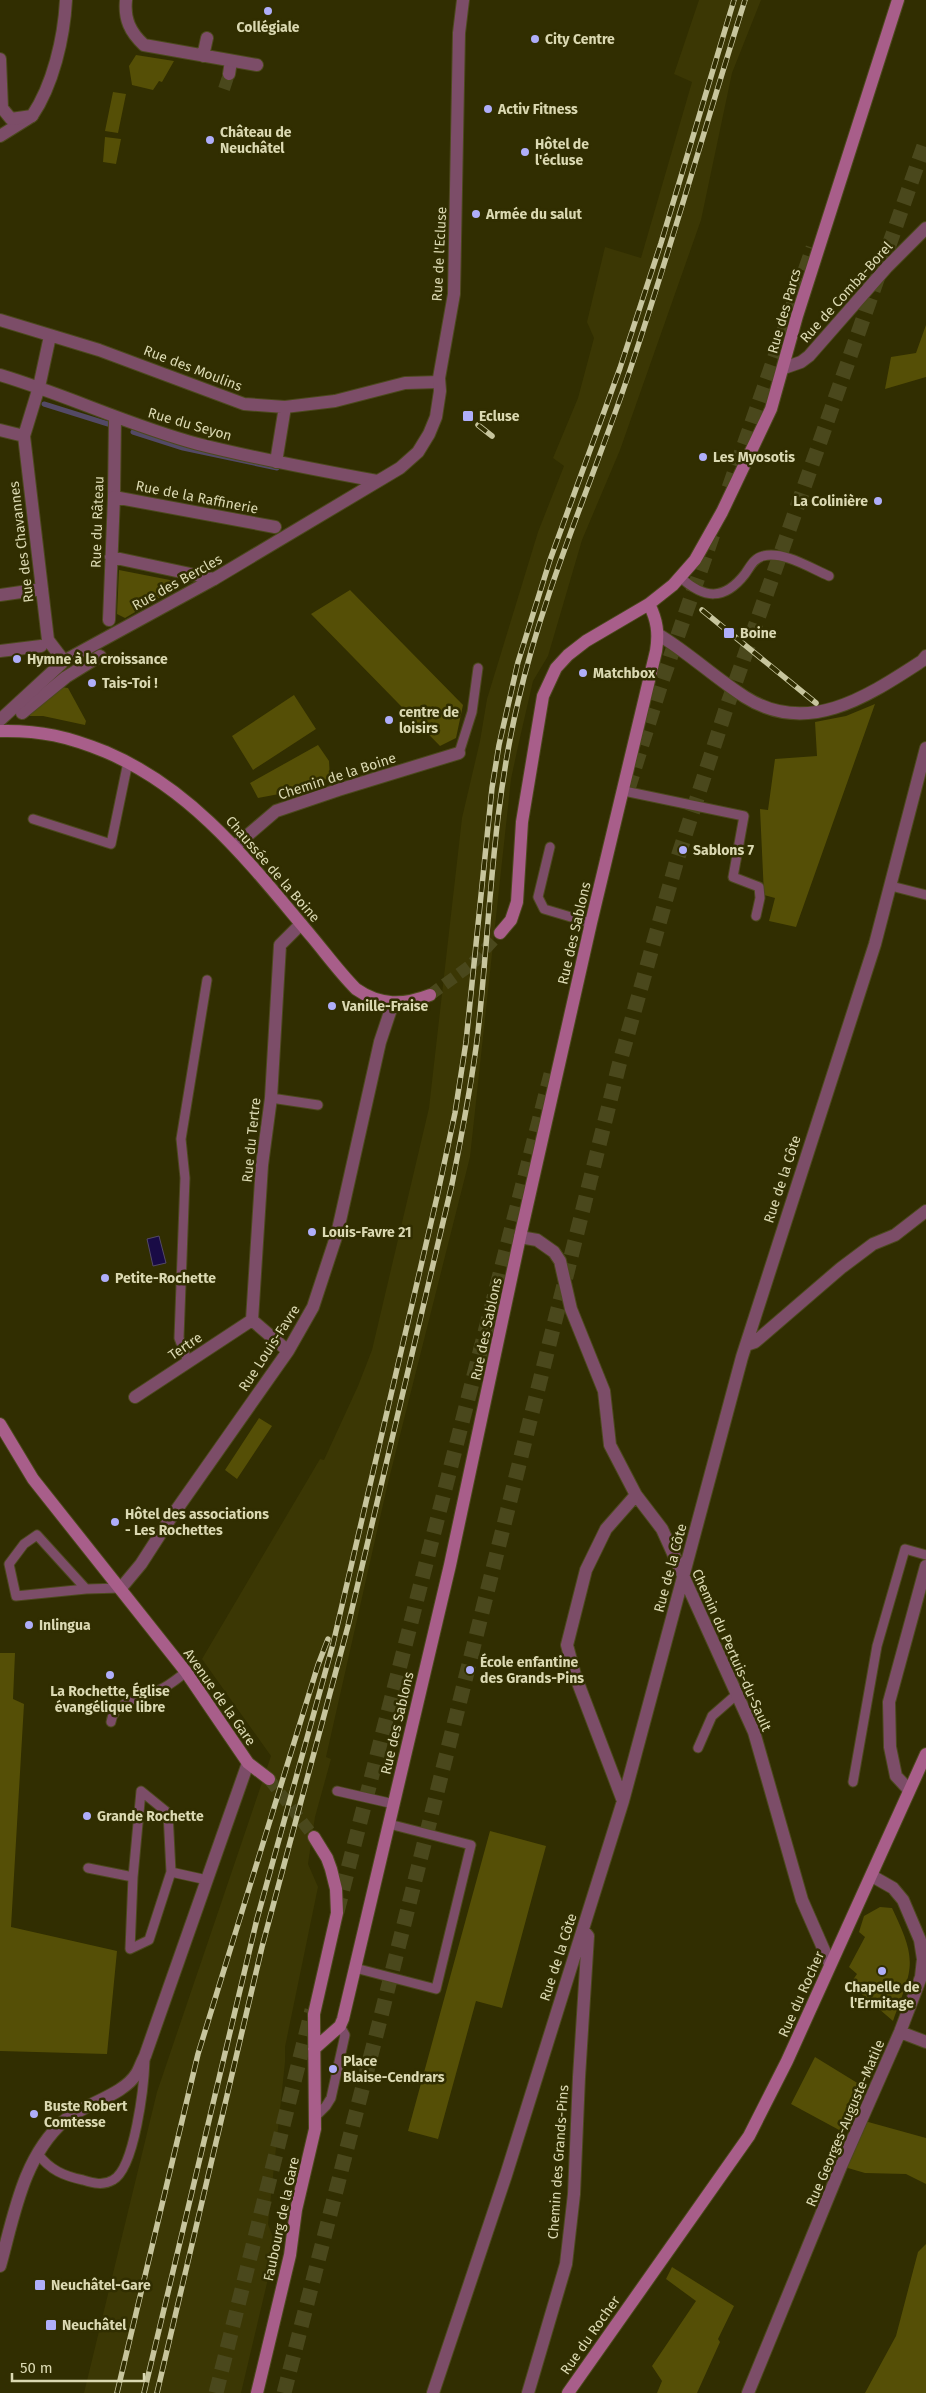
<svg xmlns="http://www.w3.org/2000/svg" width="926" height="2393" viewBox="0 0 926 2393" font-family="'Fira Sans',sans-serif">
<rect width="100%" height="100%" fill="#312e01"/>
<path fill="#3b3704" d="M 699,0 L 761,0 L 732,73 L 701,220 L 620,450 L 582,540 L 548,656 L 533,681 L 519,742 L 511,779 L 470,1157 L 387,1487 L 326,1757 L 331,1759 L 315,1817 L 308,1864 L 318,1887 L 285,2047 L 285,2062 L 268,2224 L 276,2245 L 241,2393 L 84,2393 L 157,2092 L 271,1756 L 202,1659 L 320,1459 L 324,1460 L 358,1386 L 372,1350 L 429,1108 L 462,818 L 480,741 L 487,699 L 538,532 L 564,466 L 553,458 L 578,398 L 594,338 L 587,322 L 605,247 L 641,258 L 692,82 L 674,74 Z"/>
<path fill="#554f06" d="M 136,55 L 174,61 L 162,82 L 159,81 L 153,90 L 132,85 L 129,66 Z
M 113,92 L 126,94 L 118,133 L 105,131 Z
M 105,137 L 121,139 L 116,164 L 103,162 Z
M 926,325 L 926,377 L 885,389 L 891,357 L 916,353 Z
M 119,570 L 175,581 L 174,589 L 125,618 L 117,614 Z
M 350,590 L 463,705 L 456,738 L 440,746 L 311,614 Z
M 61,687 L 68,688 L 86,721 L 85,725 L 43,716 L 30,716 L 29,712 Z
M 294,695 L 316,729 L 253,770 L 232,736 Z
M 875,704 L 796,927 L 769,921 L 775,898 L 764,895 L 760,809 L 768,810 L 775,759 L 817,756 L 815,722 L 846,716 Z
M 318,745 L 329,761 L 330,778 L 279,794 L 258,798 L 250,783 Z
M 259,1418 L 272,1426 L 237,1479 L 225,1470 Z
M 0,1653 L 15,1653 L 13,1699 L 24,1704 L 11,1927 L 117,1951 L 107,2054 L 0,2051 Z
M 490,1831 L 546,1846 L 502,2008 L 476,2001 L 438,2139 L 408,2131 Z
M 880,1907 L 892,1908 C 918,1962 913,1967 893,2021 L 850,1984 L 857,1974 L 849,1967 L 865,1937 L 859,1932 L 864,1916 Z
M 815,2057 L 859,2084 L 841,2131 L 791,2104 Z
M 861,2120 L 926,2138 L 926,2184 L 906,2174 L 865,2173 L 841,2166 Z
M 926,2244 L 926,2393 L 865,2393 L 896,2336 L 918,2252 Z
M 672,2267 L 734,2306 L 718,2339 L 720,2342 L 697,2393 L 657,2393 L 662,2381 L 652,2366 L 696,2301 L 666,2279 Z"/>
<path fill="#190b46" stroke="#534966" d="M 159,1236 L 166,1263 L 153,1266 L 147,1239 Z"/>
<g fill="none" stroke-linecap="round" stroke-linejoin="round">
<path stroke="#534966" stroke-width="5" d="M 44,404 L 108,424
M 133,432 L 183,448 L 277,468"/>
<path stroke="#4a481c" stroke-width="12" stroke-dasharray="12 6" stroke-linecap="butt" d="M 224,89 L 229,74"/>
<path stroke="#4a481c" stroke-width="12" stroke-dasharray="12 6" stroke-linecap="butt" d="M 430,995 L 471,965 L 500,933
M 269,1779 L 314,1837"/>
<path stroke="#4a481c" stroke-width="15" stroke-dasharray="15 8" stroke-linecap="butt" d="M 729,488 L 813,248
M 628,789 L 660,687 L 713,534
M 337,1912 L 551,1074
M 216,2393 L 312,2010
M 284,2393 L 381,2016 L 619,1065 L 677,860 L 725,712 L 926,140"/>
<defs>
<path id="service" d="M 680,577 C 704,599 724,601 745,574 C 750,567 754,558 763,556 C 784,551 810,568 829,576
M 459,753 L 472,712 L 478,668
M 624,791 L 744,816 L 733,877 L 759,887 L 760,898 L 756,916
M 33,819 L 111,844 L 128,762
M 550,847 L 538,897 L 544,909 L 591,923
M 891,886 L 926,895
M 271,1098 L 318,1105
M 188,1362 L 179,1338 L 185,1178 L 181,1139 L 207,980
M 86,1589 L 37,1535 L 24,1544 L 9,1564 L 16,1596 L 86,1589 L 121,1588
M 111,1722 C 113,1702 145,1696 159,1690 C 169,1686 178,1678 186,1672
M 698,1748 L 712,1716 L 736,1695
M 853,1782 L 877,1646 L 905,1549 L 926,1555
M 337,1791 L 394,1804
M 88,1868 L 133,1877 L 141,1791 L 168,1813 L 171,1872 L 207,1880
M 133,1877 L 130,1949 L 149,1940 L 171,1872
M 355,1968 L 436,1989 L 471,1845 L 389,1824
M 315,2117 L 326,2106 L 331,2098 L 345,2035 L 340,2026
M 38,2154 C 50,2170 64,2176 83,2180 C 93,2183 103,2186 113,2180 C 135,2168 144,2085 145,2060"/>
<path id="pedestrian" d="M 229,74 L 231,61
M 0,136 L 32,116
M 0,320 L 99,350 L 244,404 L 285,407 L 335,401 L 405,383 L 439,382
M 50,336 L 39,387 L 24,436 L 48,640 L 64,661
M 0,375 C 67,395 130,426 198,444 C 257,459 317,470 377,481
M 0,430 L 24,436
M 276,462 L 285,407
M 114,497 L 115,418
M 0,595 L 42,589
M 0,651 L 41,646
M 22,713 L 66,677 L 100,656"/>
<path id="minor" d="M 126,0 C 124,19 130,32 144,45 L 257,65
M 203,56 L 207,38
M 0,59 L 2,108 L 11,119 L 32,116 C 53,85 64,38 66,0
M 111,557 L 214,579
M 109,620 L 114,497 L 275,527
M 659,635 C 689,653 715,678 745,697 C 808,737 868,696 922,661 L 926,656
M 235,846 L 276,811 L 338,790 L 459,753
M 520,1237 L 537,1240 L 554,1252 L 560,1261 L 571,1309 L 604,1391 L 610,1445 L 636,1495 L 662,1529 L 754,1732 L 802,1900 L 830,1964
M 746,1345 L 755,1342 L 841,1268 L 873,1244 L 895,1235 L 926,1211
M 288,1351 L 252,1320 L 262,1165 L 271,1098 L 280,945 L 301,924
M 135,1397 L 252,1320
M 121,1588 L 141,1564 L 170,1519 L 288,1351 L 313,1307 L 337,1234 L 380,1042 L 393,1003
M 909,1790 L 896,1776 L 890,1747 L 889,1702 L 926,1566
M 623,1801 L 575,1675 L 567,1645 L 586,1570 L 606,1529 L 636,1495
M 900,2032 L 926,2042
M 0,2266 C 14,2216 23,2157 64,2121 C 85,2103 123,2096 137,2073 C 140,2068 142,2061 145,2056 L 248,1763
M 433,2393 L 506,2175 L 623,1801 L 742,1357 L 875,944 L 926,748
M 528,2393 L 566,2264 L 574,2194 L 579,2077 L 588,1936 L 583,1930
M 748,2393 L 841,2166 L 900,2032 L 921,1977 L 923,1959 L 920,1940 L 903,1900 L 893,1888 L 872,1876"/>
<path id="tertiary" d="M 784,368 L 801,362 L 809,356 L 887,267 L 926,228
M 0,720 L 64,661 L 214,579 L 400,468 L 418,452 L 429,434 L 436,417 L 440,391 L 439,378 L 454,294 L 459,33 L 463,0"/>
<path id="secondary" d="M 0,731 C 41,730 69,737 106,752 C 195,790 252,866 312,937 C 327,955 340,973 356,989 C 380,1006 404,1005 430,995
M 500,933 L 511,920 L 517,902 L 522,822 L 543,696 L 556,668 L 568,655 L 586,641 L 649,604 L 673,585 L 695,560 L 722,512 L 771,409 L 797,316 L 898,0
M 0,1424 L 33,1479 L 186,1672 L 248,1763 L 269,1779
M 314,2049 L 340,2026 L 343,2019 L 450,1565 L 520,1237 L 591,923 L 656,651 C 659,633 657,620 649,604
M 257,2393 L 290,2255 L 296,2210 L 315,2129 L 314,2014 L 337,1913 L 336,1889 L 331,1869 L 327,1858 L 314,1837
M 568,2393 L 749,2136 L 787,2061 L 926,1754"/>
</defs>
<use href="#service" stroke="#4c491d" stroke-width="11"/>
<use href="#pedestrian" stroke="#4c491d" stroke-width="14"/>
<use href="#minor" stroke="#4c491d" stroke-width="14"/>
<use href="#tertiary" stroke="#4c491d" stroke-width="14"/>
<use href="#secondary" stroke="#4c491d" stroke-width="14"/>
<use href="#service" stroke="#7c4d68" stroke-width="9"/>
<use href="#pedestrian" stroke="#7c4d68" stroke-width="12"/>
<use href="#minor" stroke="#7c4d68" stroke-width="12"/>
<use href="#tertiary" stroke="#7c4d68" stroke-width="12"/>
<use href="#secondary" stroke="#a85e8a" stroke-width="12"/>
<defs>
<path id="rail" d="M 478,425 L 492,436
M 702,610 L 816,703
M 117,2393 L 198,2054 L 318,1665 L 328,1639
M 144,2393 L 257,1919 L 333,1644 L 437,1197 L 455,1113 L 466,1042 L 492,788 L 499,745 L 518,662 L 550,560 L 620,368 L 661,243 L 734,0
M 157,2393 L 262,1947 L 348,1626 L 452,1184 C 462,1133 472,1083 478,1032 C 490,922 492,811 518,702 C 544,588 593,481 630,370 C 671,248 706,123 745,0"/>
</defs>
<use href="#rail" stroke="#c7c59d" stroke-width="5.5"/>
<use href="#rail" stroke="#312e01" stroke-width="4" stroke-dasharray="11" stroke-linecap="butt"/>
</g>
<g fill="#afaefa" stroke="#312e01" stroke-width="2">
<circle cx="268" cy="11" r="5"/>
<circle cx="535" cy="39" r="5"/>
<circle cx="488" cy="109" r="5"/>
<circle cx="210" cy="140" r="5"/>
<circle cx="525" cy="152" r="5"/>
<circle cx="476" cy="214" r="5"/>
<rect x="462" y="410" width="12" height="12" rx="2.5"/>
<circle cx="703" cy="457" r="5"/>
<circle cx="878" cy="501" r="5"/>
<rect x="723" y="627" width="12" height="12" rx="2.5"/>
<circle cx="17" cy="659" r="5"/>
<circle cx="583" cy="673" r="5"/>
<circle cx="92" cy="683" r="5"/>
<circle cx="389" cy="720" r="5"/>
<circle cx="683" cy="850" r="5"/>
<circle cx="332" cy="1006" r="5"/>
<circle cx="312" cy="1232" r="5"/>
<circle cx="105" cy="1278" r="5"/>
<circle cx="115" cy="1522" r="5"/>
<circle cx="29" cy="1625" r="5"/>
<circle cx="470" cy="1670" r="5"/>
<circle cx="110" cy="1675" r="5"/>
<circle cx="87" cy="1816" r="5"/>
<circle cx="882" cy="1971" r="5"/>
<circle cx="333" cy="2069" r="5"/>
<circle cx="34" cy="2114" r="5"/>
<rect x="34" y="2279" width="12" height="12" rx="2.5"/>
<rect x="45" y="2319" width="12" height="12" rx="2.5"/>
</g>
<g text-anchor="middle" stroke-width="5" stroke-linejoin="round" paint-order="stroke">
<g font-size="14" font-weight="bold" fill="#dbd9b2" stroke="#312e01" text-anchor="start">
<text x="268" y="32" text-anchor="middle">Collégiale</text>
<text x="545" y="44">City Centre</text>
<text x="498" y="114">Activ Fitness</text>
<text x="220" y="137">Château de<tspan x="220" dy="16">Neuchâtel</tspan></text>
<text x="535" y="149">Hôtel de<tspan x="535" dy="16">l'écluse</tspan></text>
<text x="486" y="219">Armée du salut</text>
<text x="479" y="421">Ecluse</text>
<text x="713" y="462">Les Myosotis</text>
<text x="868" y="506" text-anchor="end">La Colinière</text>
<text x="740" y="638">Boine</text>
<text x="27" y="664">Hymne à la croissance</text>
<text x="593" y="678">Matchbox</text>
<text x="102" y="688">Tais-Toi !</text>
<text x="399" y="717">centre de<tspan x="399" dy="16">loisirs</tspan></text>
<text x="693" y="855">Sablons 7</text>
<text x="342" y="1011">Vanille-Fraise</text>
<text x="322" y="1237">Louis-Favre 21</text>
<text x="115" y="1283">Petite-Rochette</text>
<text x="125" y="1519">Hôtel des associations<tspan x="125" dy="16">- Les Rochettes</tspan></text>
<text x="39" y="1630">Inlingua</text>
<text x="480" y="1667">École enfantine<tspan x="480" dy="16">des Grands-Pins</tspan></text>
<text x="110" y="1696" text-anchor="middle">La Rochette, Église<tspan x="110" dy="16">évangélique libre</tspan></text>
<text x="97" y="1821">Grande Rochette</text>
<text x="882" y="1992" text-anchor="middle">Chapelle de<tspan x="882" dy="16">l'Ermitage</tspan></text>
<text x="343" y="2066">Place<tspan x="343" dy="16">Blaise-Cendrars</tspan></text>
<text x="44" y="2111">Buste Robert<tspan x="44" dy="16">Comtesse</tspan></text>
<text x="51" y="2290">Neuchâtel-Gare</text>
<text x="62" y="2330">Neuchâtel</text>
</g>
<g font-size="14" fill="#dbd9b2" stroke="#312e01">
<text transform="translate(439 254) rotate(-87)" y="5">Rue de l'Ecluse</text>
<text transform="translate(846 292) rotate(-48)" y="5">Rue de Comba-Borel</text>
<text transform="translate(784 311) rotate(-74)" y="5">Rue des Parcs</text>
<text transform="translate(193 368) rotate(21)" y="5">Rue des Moulins</text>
<text transform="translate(190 424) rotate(16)" y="5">Rue du Seyon</text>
<text transform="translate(197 497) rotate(11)" y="5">Rue de la Raffinerie</text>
<text transform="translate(97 522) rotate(-88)" y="5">Rue du Râteau</text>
<text transform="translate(21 542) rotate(-97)" y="5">Rue des Chavannes</text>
<text transform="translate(177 582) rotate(-29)" y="5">Rue des Bercles</text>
<text transform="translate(337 776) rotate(-18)" y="5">Chemin de la Boine</text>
<text transform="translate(273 869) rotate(49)" y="5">Chaussée de la Boine</text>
<text transform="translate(574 933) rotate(-77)" y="5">Rue des Sablons</text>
<text transform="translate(251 1140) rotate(-84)" y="5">Rue du Tertre</text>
<text transform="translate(782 1179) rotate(-72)" y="5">Rue de la Côte</text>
<text transform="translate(486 1329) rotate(-78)" y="5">Rue des Sablons</text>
<text transform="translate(185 1346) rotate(-34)" y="5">Tertre</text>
<text transform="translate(269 1348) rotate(-57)" y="5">Rue Louis-Favre</text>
<text transform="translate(670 1568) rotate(-75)" y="5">Rue de la Côte</text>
<text transform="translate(732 1650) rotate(66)" y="5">Chemin du Pertuis-du-Sault</text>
<text transform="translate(220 1697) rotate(55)" y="5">Avenue de la Gare</text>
<text transform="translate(397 1723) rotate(-77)" y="5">Rue des Sablons</text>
<text transform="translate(558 1957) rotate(-72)" y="5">Rue de la Côte</text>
<text transform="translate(801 1994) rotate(-66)" y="5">Rue du Rocher</text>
<text transform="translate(845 2123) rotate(-67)" y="5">Rue Georges-Auguste-Matile</text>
<text transform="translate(558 2162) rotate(-86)" y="5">Chemin des Grands-Pins</text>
<text transform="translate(281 2219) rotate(-78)" y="5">Faubourg de la Gare</text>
<text transform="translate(590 2335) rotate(-55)" y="5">Rue du Rocher</text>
</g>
</g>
<path d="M12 2373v8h132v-8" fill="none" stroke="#dbd9b2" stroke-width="2.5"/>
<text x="20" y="2373" font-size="15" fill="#dbd9b2" stroke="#312e01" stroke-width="4" paint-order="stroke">50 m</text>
</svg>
